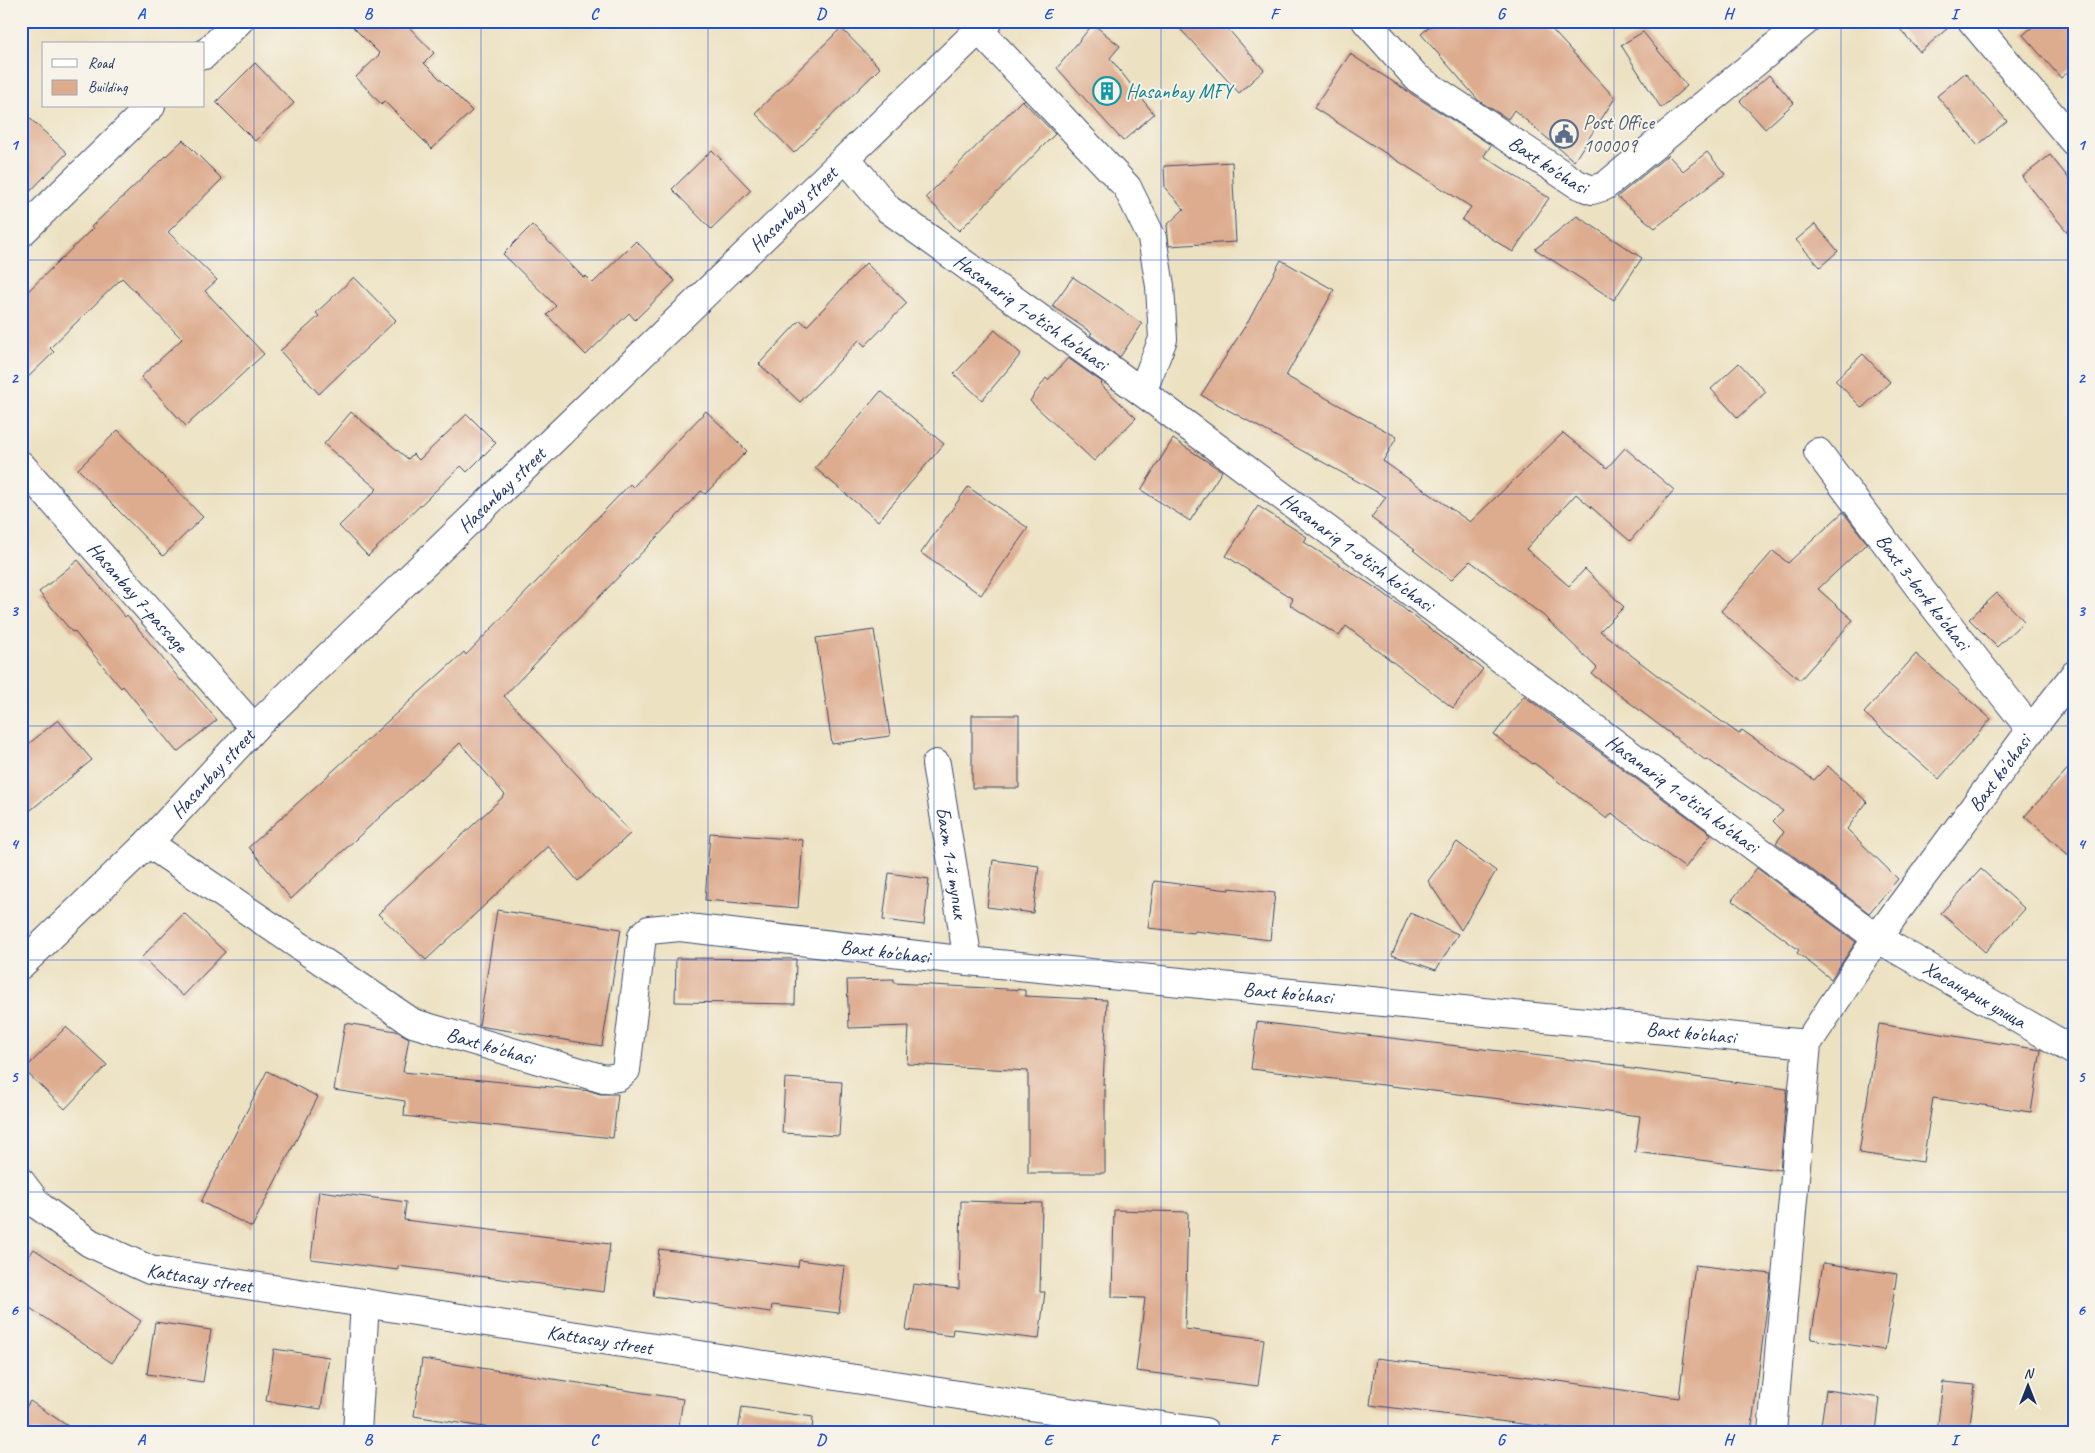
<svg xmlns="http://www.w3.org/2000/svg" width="2095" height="1453" viewBox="0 0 2095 1453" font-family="Caveat,sans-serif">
<rect width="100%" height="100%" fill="#f7f3e8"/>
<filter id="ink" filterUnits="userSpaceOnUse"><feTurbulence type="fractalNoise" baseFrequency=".02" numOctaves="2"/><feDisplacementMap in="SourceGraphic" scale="10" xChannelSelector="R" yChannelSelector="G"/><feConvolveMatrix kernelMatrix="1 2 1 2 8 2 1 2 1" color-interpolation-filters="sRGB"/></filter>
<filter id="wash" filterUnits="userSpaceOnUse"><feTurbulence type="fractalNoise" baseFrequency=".0096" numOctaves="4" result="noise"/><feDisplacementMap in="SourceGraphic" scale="20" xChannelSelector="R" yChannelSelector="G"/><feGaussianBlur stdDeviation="1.12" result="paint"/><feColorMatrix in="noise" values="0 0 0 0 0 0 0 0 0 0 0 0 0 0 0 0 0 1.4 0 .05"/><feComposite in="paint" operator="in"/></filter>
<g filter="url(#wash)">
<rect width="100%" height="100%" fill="#ece1c1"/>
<g id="blocks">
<path fill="#ddab8e" d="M 347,21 L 403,21 L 434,53 L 424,63 L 472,111 L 432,149 L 384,101 L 381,104 L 356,77 L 380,54 Z
M 1173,21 L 1221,21 L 1264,70 L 1239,93 Z
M 1436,21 L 1544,21 L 1615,98 L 1574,161 L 1514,110 L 1508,119 L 1479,101 L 1421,34 Z
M 1893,21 L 1956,21 L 1920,52 Z
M 2039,21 L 2074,21 L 2074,66 L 2061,78 L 2023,35 Z
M 1093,24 L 1120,46 L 1110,58 L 1154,114 L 1123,141 L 1057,68 Z
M 841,28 L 880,68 L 794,153 L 755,113 Z
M 1643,32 L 1687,86 L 1661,108 L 1621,45 Z
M 1350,54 L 1491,145 L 1484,156 L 1549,198 L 1513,252 L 1462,220 L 1471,207 L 1314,108 Z
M 255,63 L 294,103 L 255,141 L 216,102 Z
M 1965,73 L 2007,121 L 1978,145 L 1937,96 Z
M 1769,75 L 1794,103 L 1765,129 L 1740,101 Z
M 1022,100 L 1055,134 L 959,231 L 926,197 Z
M 21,110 L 67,153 L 21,201 Z
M 183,140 L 222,179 L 168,232 L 217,280 L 205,291 L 264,354 L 186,426 L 141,377 L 182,339 L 122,278 L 50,348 L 54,352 L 21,384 L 21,298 L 93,228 L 91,227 Z
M 712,150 L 751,190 L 711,229 L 672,189 Z
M 1707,152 L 1725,174 L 1655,228 L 1617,197 L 1668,155 L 1683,171 Z
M 2050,155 L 2074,185 L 2074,240 L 2022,177 Z
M 1232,162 L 1236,242 L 1169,246 L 1167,225 L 1184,209 L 1165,188 L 1164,166 Z
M 1577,216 L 1642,258 L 1614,300 L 1535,249 Z
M 1815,224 L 1838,251 L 1820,267 L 1796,240 Z
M 532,225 L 584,278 L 586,276 L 593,283 L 636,241 L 675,281 L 635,320 L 629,313 L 586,355 L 547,315 L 556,306 L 503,254 Z
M 1281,260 L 1334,290 L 1286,376 L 1397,437 L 1383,461 L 1470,522 L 1563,433 L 1607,468 L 1625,448 L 1674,490 L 1630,541 L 1576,494 L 1526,549 L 1569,586 L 1585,569 L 1624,607 L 1600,631 L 1658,676 L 1739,734 L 1742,730 L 1814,780 L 1828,766 L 1867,802 L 1847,829 L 1898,879 L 1869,913 L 1776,843 L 1784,832 L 1773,821 L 1783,811 L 1707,759 L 1705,760 L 1592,674 L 1597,668 L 1544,616 L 1470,561 L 1451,580 L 1413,550 L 1415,549 L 1371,518 L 1386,497 L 1201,395 L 1249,320 Z
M 866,263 L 907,303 L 865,346 L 859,340 L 800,402 L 759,364 L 800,320 L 807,326 Z
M 354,277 L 396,320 L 319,394 L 280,351 L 319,316 L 316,313 Z
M 1073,277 L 1142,324 L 1120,357 L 1090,335 L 1092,333 L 1052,306 Z
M 995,330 L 1021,354 L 982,400 L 954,374 Z
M 1863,354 L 1890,382 L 1862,408 L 1835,380 Z
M 1068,358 L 1102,382 L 1101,385 L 1136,418 L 1094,461 L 1030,401 L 1046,378 L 1048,380 Z
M 1739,363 L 1766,392 L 1738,418 L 1711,389 Z
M 881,391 L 944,444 L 878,521 L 815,468 Z
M 706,411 L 747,451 L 705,494 L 701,491 L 504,696 L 631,833 L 578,881 L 548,846 L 426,960 L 378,914 L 505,795 L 460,743 L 291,899 L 249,847 L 464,652 L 466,655 L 630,484 L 633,487 Z
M 351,412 L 408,459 L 413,454 L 419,460 L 467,414 L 496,443 L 467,472 L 461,466 L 368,556 L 339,526 L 377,489 L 324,444 Z
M 118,430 L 203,517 L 163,556 L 78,469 Z
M 1173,439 L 1222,471 L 1190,521 L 1141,490 Z
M 968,487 L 1028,528 L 981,595 L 921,553 Z
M 1258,506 L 1307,537 L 1304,542 L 1382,592 L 1483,669 L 1453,708 L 1346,626 L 1339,636 L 1290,605 L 1293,599 L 1226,556 Z
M 1843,512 L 1867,543 L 1818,589 L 1853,620 L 1800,680 L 1721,611 L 1773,551 L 1788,563 Z
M 78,560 L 125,617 L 127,615 L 181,681 L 183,680 L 217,720 L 177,752 L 123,686 L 121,688 L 74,631 L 72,632 L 39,592 Z
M 1997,593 L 2024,621 L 1997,647 L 1969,619 Z
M 874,630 L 890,736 L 832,744 L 816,638 Z
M 1916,654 L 1991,719 L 1939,779 L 1864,713 Z
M 1524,696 L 1711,834 L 1685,868 L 1612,813 L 1607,819 L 1534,763 L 1533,764 L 1494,735 Z
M 972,715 L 1019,715 L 1019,788 L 972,788 Z
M 58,720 L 92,760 L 21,818 L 21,750 Z
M 2074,762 L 2074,860 L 2025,816 Z
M 710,833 L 803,840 L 798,908 L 705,900 Z
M 1457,842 L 1496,871 L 1461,930 L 1428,881 Z
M 993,860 L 1039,866 L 1033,913 L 987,907 Z
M 1757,868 L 1856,942 L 1831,979 L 1797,953 L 1799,950 L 1732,900 Z
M 1981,869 L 2025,909 L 1985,952 L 1941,913 Z
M 889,873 L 929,879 L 924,925 L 883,920 Z
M 1154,881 L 1229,890 L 1229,888 L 1275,893 L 1270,940 L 1195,931 L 1194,933 L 1148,928 Z
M 497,910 L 621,929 L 602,1046 L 479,1026 Z
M 184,913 L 225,952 L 183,996 L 142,957 Z
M 1410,913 L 1458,934 L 1436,970 L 1392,955 Z
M 676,958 L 796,959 L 795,1004 L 675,1002 Z
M 894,979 L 894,983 L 1025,990 L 1025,996 L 1107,1000 L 1103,1085 L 1105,1085 L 1105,1173 L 1028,1173 L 1028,1071 L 907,1064 L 909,1026 L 849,1028 L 847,980 Z
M 1257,1022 L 1625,1066 L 1625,1068 L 1787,1089 L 1780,1170 L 1635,1152 L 1640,1116 L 1251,1069 Z
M 345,1023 L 396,1031 L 409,1038 L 403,1072 L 591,1091 L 600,1094 L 618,1094 L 613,1138 L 404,1116 L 405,1101 L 334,1090 Z
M 1879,1024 L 2041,1050 L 2031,1112 L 1933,1098 L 1923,1162 L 1859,1153 Z
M 66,1027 L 107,1065 L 65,1109 L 24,1070 Z
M 267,1071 L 318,1097 L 252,1227 L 201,1202 Z
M 785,1078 L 842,1082 L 839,1136 L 782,1133 Z
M 319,1191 L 406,1202 L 404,1220 L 610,1244 L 604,1292 L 398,1266 L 398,1270 L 311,1259 Z
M 961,1201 L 1042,1203 L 1040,1292 L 1045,1292 L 1039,1339 L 953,1329 L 952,1336 L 906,1330 L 913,1284 L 959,1289 Z
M 1114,1210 L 1188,1212 L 1185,1329 L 1264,1339 L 1258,1386 L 1136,1371 L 1145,1298 L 1112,1297 Z
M 34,1249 L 141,1321 L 112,1363 L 21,1302 L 21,1268 Z
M 659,1249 L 798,1267 L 799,1260 L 845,1266 L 839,1313 L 772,1305 L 771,1312 L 653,1296 Z
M 1823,1263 L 1897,1274 L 1885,1350 L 1811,1339 Z
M 1695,1265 L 1771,1274 L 1751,1432 L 1587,1432 L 1370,1405 L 1376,1358 L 1494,1372 L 1679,1398 Z
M 155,1322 L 211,1330 L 203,1382 L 147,1374 Z
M 274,1349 L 329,1357 L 321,1409 L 266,1401 Z
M 422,1359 L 683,1399 L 678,1432 L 515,1432 L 414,1416 Z
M 1943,1382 L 1975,1385 L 1969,1432 L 1937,1432 Z
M 1826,1390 L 1880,1398 L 1876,1432 L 1820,1432 Z
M 30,1401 L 77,1432 L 21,1432 L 21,1415 Z
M 742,1407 L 813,1417 L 812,1432 L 738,1432 Z"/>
</g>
</g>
<g filter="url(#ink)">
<use href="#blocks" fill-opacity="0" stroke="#3a4a6d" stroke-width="1"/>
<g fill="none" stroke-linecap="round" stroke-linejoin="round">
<defs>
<g id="minor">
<path id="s1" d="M 1366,21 L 1417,78 L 1577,184 L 1592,190 L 1605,186 L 1806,21"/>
<path d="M 1972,21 L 2074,142"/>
<path d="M 979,30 L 1127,187 L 1152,238 L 1160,286 L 1163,339 L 1142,392"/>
<path d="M 204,55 L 239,21"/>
<path id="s2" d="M 847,159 L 888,209 L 1142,392 L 1877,938 L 2074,1051"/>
<path d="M 21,233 L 151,106"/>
<path id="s3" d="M 1818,452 L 1922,591 L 2031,730"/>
<path id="s4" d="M 21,465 L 254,728"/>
<path id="s5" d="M 936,764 L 968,961"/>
<path id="s6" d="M 148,843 L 413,1023 L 604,1079 L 618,1077 L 626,1070 L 642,936 L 649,930 L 680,927 L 968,961 L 1807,1044"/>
<path id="s7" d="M 21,965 L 148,843 L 254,728 L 988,21"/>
<path id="s8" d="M 21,1182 L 39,1206 L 90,1243 L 150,1270 L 1114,1419 L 1205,1432"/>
<path d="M 357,1432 L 365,1303"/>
<path id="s9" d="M 1772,1432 L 1807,1044 L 1877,938 L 2031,730 L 2074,675"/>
</g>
</defs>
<use href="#minor" stroke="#3a4a6d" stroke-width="30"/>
<use href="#minor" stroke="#fff" stroke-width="28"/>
</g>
</g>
<path fill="none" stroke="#1d4ed8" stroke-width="1" stroke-opacity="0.55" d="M 254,21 L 254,1432M 481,21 L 481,1432M 708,21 L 708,1432M 934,21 L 934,1432M 1161,21 L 1161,1432M 1388,21 L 1388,1432M 1614,21 L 1614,1432M 1841,21 L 1841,1432M 21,260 L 2074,260M 21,494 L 2074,494M 21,726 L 2074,726M 21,960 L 2074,960M 21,1192 L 2074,1192"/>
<defs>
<symbol id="building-ring" viewBox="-11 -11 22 22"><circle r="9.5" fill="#f7f3e8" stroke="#0f9aa8" stroke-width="1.5"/><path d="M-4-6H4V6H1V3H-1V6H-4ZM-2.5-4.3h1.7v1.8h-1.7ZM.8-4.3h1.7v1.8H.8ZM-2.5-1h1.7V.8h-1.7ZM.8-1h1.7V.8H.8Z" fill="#0f9aa8"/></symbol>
<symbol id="civic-ring" viewBox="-11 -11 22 22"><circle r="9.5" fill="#f7f3e8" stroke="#5c6f8a" stroke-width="1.5"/><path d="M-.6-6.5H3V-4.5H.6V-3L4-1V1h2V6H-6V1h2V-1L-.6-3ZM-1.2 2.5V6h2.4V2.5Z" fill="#5c6f8a"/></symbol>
</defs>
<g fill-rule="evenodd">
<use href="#building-ring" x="1091" y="75" width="32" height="32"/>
<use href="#civic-ring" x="1548" y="118" width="32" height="32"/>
</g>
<g text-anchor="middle" stroke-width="4" stroke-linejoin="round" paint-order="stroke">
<g font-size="20" fill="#0d838f" stroke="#f7f3e8" text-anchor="start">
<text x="1126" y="98">Hasanbay MFY</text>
</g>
<g font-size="20" fill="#4e5e75" stroke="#f7f3e8" text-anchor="start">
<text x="1583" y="129">Post Office<tspan x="1583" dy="23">100009</tspan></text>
</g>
<g font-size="20" fill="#1b2f5e" stroke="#f7f3e8">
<text dy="7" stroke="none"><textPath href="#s1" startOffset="234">Baxt ko'chasi</textPath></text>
<text dy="7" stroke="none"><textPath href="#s7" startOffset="1081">Hasanbay street</textPath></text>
<text dy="7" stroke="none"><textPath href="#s2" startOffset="241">Hasanariq 1-o'tish ko'chasi</textPath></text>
<text dy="7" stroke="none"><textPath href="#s7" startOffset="676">Hasanbay street</textPath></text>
<text dy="7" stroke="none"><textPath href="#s2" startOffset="646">Hasanariq 1-o'tish ko'chasi</textPath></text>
<text dy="7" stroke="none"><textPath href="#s3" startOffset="175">Baxt 3-berk ko'chasi</textPath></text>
<text dy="7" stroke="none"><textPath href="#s4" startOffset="176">Hasanbay 7-passage</textPath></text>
<text dy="7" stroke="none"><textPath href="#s7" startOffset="271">Hasanbay street</textPath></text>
<text dy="7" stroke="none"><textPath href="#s9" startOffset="722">Baxt ko'chasi</textPath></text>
<text dy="7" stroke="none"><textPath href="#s2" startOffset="1051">Hasanariq 1-o'tish ko'chasi</textPath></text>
<text dy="7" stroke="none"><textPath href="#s5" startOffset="100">Бахт 1-й тупик</textPath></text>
<text dy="7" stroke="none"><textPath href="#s6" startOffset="926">Baxt ko'chasi</textPath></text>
<text dy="7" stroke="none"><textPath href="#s6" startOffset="1331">Baxt ko'chasi</textPath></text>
<text dy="7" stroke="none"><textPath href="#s2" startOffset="1406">Хасанарик улица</textPath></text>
<text dy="7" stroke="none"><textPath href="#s6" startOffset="1736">Baxt ko'chasi</textPath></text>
<text dy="7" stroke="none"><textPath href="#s6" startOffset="401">Baxt ko'chasi</textPath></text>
<text dy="7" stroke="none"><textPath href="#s8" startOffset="209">Kattasay street</textPath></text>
<text dy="7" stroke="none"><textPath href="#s8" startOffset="614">Kattasay street</textPath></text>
</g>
</g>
<rect width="2095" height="1453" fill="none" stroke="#f7f3e8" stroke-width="55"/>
<rect x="42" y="42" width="162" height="65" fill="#f7f3e8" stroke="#9fa5b1"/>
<rect x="52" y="59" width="25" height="8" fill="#ffffff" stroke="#9fa5b1"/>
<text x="88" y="68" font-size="15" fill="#1b2f5e">Road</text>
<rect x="52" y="80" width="25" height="15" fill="#ddab8e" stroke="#9fa5b1"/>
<text x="88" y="92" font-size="15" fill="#1b2f5e">Building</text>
<g transform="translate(2028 1386)" stroke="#f7f3e8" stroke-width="4" paint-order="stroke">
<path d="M0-4L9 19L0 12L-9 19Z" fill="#1b2f5e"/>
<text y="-8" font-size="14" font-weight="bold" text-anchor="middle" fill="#1b2f5e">N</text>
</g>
<rect x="28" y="28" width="2040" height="1398" fill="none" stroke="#1d4ed8" stroke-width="2"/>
<g font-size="16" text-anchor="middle" font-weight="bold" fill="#1d4ed8">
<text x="141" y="19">A</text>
<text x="368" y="19">B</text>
<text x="594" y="19">C</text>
<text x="821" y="19">D</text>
<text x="1048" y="19">E</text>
<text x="1274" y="19">F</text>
<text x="1501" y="19">G</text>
<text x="1728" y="19">H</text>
<text x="1954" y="19">I</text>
<text x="14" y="150">1</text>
<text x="2081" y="150">1</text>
<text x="14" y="383">2</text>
<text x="2081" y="383">2</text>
<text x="14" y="616">3</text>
<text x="2081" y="616">3</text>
<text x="14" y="849">4</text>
<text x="2081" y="849">4</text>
<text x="14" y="1082">5</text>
<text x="2081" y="1082">5</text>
<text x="14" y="1315">6</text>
<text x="2081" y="1315">6</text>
<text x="141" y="1445">A</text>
<text x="368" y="1445">B</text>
<text x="594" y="1445">C</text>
<text x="821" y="1445">D</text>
<text x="1048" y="1445">E</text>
<text x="1274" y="1445">F</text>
<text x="1501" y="1445">G</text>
<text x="1728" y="1445">H</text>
<text x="1954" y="1445">I</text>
</g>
</svg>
